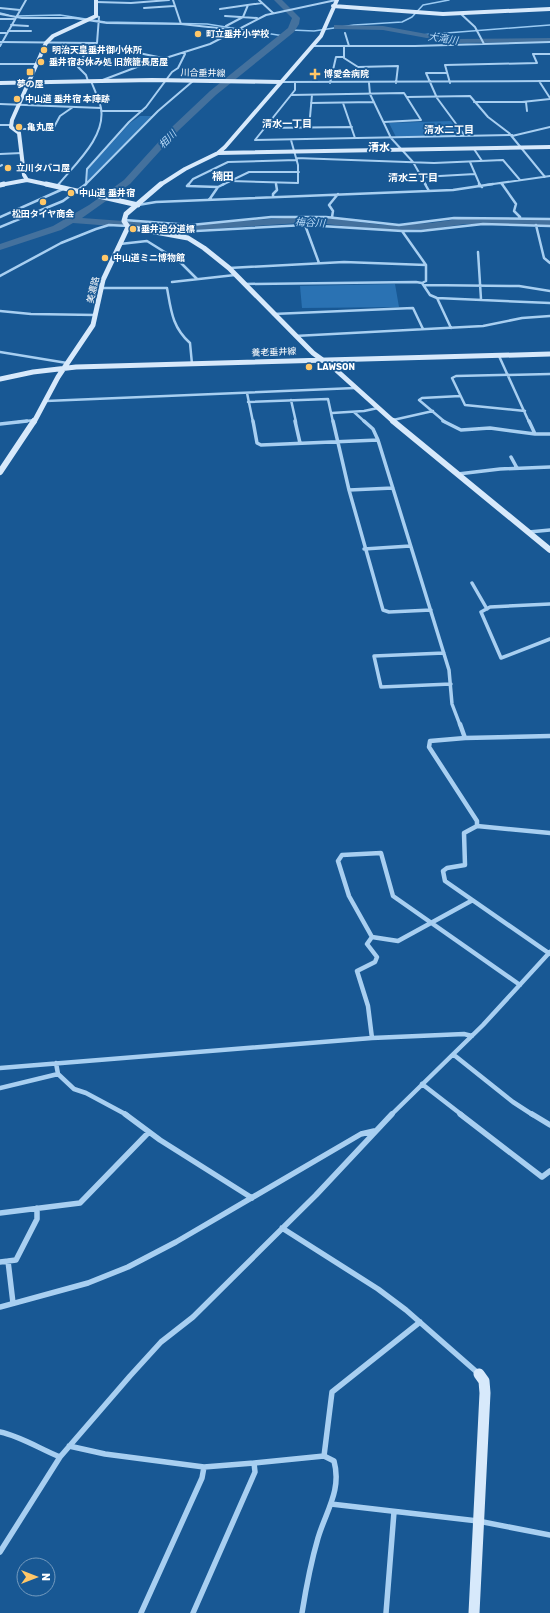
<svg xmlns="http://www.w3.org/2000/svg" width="550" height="1613" viewBox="0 0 550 1613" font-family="Rubik,'Noto Sans JP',sans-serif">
<rect width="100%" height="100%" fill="#185894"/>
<path fill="#2a72b3" d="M 140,116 L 152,116 L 87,182 L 88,169 L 130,123 Z
M 451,121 L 460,135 L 396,137 L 389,123 Z
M 395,284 L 399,307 L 302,308 L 300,286 Z"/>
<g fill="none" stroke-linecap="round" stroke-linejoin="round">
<path stroke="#9bcbf3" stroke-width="1.5" d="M 0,13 L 8,15
M 17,16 L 60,15 L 105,22 L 207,24 L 284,36
M 291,30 L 314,31 L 354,25 L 402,22 L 412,17 L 423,5 L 449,0
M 421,35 L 550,25"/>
<path fill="#44719d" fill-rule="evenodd" d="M 274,0 L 282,0 L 300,18 L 299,24 L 294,32 L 216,95 L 179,130 L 130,184 L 82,218 L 178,225 L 300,217 L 327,218 L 384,225 L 431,223 L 465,218 L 550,219 L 550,225 L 465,224 L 431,229 L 384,231 L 327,224 L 300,223 L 178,231 L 73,223 L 61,230 L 0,250 L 0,244 L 53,226 L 89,205 L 124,180 L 173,126 L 210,91 L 288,28 L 292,18 Z
M 334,25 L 383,26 L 454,39 L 550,38 L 550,42 L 454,43 L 383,30 L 337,29 L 334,29 Z"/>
<path stroke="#a8cff1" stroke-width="2" d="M 173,0 L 181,24
M 259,0 L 273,13
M 96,2 L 131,3 L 169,0
M 0,8 L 20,10
M 144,8 L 174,6
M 220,9 L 262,3
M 0,14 L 22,18 L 74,18 L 107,23 L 181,24 L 236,30
M 461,14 L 475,27 L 484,44
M 225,16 L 257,18
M 0,19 L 14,19
M 11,25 L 28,26
M 226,26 L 243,17 L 248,5
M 8,31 L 31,31
M 0,33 L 6,33
M 345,33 L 349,46
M 0,42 L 97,43 L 99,17 L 96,16
M 0,46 L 26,0
M 313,46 L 415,46 L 550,42
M 344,46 L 344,58 L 358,67 L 398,66 L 396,83
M 129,51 L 163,58
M 0,64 L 36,64
M 446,73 L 426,73 L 437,98 L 465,136
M 88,81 L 86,75 L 78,67 L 90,43
M 100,81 L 137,67 L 210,44 L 266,15 L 336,0
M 539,81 L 550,98
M 280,82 L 550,81
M 295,82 L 295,90 L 255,140 L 512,135
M 330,83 L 336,57 L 344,57
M 369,83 L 370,94 L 391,138 L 413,162 L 426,185
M 450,83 L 445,65 L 537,63 L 533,54 L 550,54
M 291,95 L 404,93 L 421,120 L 384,122
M 407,97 L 470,96 L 488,117 L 509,133 L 545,177
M 474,102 L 522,102 L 550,99
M 526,102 L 527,111
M 311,103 L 374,102
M 343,103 L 355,138
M 0,104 L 101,108
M 101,111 L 142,111
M 0,125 L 11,125
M 263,128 L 352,127
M 309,128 L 312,95
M 13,129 L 53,129 L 60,116 L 73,107
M 512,136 L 550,127
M 474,149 L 482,161
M 0,154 L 22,153
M 296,158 L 434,163 L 503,160 L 520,180
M 470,162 L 480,185
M 0,166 L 2,165
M 422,177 L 475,174
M 231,181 L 298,183 L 298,165 L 291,140
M 276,183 L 276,185
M 501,183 L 503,185
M 86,184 L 87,169 L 129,122 L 146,107 L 172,72 L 178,68 L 185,54 L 183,53
M 58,185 C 75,164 106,137 101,108 C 99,99 94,89 91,81
M 85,185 L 158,111 L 193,81
M 188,185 L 193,179 L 228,162 L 297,160
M 222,185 L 249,172 L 299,172
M 486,185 L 550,176"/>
<path stroke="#a8cff1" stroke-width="2.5" d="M 189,184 L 187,186 L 218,187
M 425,184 L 429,191
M 479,184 L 482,187
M 502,184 L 516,204 L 514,211 L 520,217
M 57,187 L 59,184
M 273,197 L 273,194 L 277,190 L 276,184
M 209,200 L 218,187 L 224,184
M 138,205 L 156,202 L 453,190 L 493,184
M 0,217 L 63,189
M 332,217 L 333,211 L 329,205 L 338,194
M 124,220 L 191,225 L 271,217 L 326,217 L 399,225 L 454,218 L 550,219
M 305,225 L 319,263
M 536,225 L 544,258 L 550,263
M 0,227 L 63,201 L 86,184
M 402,231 L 426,265 L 426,281 L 422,283
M 177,235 L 196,231 L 305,225 L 402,231 L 421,231 L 483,224 L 550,226
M 120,244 L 147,241 L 179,261 L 197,279
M 478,252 L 481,299
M 229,268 L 344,262 L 426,265
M 0,276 L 61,243 L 96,229 L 109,225 L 128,226
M 172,282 L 235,275
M 244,284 L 416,282 L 422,283 L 430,295 L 437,298 L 550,303
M 424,285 L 519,286 L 550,291
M 102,288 L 167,288 C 171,310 172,327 190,343 L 192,364
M 437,298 L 451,328
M 0,311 L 31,314 L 96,315
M 273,314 L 413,308 L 423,329
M 295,336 L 483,326 L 522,318 L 550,316
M 0,352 L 67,363
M 499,356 L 529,422
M 247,393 L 253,422
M 291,400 L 296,422
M 46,401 L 355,388
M 248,402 L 328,399 L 333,422
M 525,411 L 465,405 L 452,378 L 456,376 L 550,374
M 354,412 L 365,422
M 332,413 L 364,411 L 378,408
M 393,420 L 433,411
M 18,422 L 35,420
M 445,422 L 419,400 L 422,398 L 460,396"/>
<path stroke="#a8cff1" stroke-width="3.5" d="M 253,421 L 257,443 L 261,445 L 378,440
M 295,421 L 300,443
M 333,421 L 349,490 L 383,610 L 389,612 L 431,610
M 364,421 L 373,429 L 378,440 L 449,670 L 452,704 L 460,725
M 443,421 L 461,430 L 490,428 L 535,434 L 550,434
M 529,421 L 535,434
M 0,424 L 27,421
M 511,457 L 517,468
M 458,474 L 500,469 L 550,467
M 349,490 L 393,488
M 529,532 L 550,530
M 364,549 L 410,546
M 472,583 L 487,609
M 550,604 L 490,607 L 481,612 L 501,658 L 550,639
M 444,653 L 374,656 L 381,687 L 451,684"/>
<path stroke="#a8cff1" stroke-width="4.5" d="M 460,724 L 465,738
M 550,736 L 465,738 L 430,741 L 429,747 L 477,821 L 477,826 L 464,833 L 465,865 L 447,868 L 443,871 L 445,881 L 550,954
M 477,826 L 550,833
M 372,937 L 349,896 L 338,861 L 342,855 L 381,853 L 393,896 L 520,985
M 372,1038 L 368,1006 L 357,971 L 375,962 L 377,957 L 367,944 L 372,937 L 398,941 L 471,901
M 454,1055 L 513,1102 L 533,1115
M 0,1068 L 372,1038 L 464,1034 L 472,1036
M 58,1074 L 74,1089 L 86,1093 L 127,1115
M 422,1084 L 462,1115
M 0,1088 L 58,1074 L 56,1063
M 391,1115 L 483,1025 L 550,952"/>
<path stroke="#a8cff1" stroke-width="5.5" d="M 125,1114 L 160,1140 L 252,1198
M 460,1114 L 542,1177 L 550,1171
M 532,1114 L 550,1125
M 0,1213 L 80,1203 L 149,1132
M 282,1228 L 378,1289 L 406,1310 L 479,1374
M 8,1261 L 13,1303
M 0,1262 L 16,1260 L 37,1219 L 37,1208
M 0,1307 L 88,1283 L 128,1267 L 176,1242 L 361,1134 L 374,1131
M 0,1432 C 20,1436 40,1449 60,1457
M 69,1446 L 105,1454 L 204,1467 L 254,1463 L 255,1472 L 193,1613
M 324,1456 L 332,1392 L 420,1322
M 254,1463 L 324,1456 L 334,1461 C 342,1490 326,1511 318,1538 C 311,1562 306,1588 302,1613
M 331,1504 L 478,1521 L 550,1535
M 0,1552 L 60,1457 L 130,1376 L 161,1342 L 193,1317 L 316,1195 L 392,1114
M 141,1613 L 202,1478 L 204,1467
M 386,1613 L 394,1512"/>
<path stroke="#d7e9fb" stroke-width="4" d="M 333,6 L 443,14 L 550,9
M 0,83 L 152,80 L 280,82
M 218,153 L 550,147
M 27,180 L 24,175 L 19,133 L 11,127 L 12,120 L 46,43 L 53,36 L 96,16 L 96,0
M 27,180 L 50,185
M 0,185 L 27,180
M 160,185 L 185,169 L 218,153 L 225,147 L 321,36 L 337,0"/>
<path stroke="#d7e9fb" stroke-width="5" d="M 46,184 L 138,205
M 0,185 L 4,184
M 128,227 L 188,238 L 204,248 L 229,268 L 313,353 L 335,369 L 394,422
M 128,227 L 124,221 L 126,214 L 161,184
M 0,379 L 33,372 L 76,367 L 550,354
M 34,422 L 58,377 L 93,325 L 103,280 L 128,227"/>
<path stroke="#d7e9fb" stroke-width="6" d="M 393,421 L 550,550
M 0,472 L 34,421"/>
<path stroke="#d7e9fb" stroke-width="11" d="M 474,1613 L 485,1393 L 484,1381 L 479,1374"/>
</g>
<g fill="#ffc768" stroke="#185894" stroke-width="1.5">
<circle cx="198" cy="34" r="4"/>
<circle cx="44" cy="50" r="4"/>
<circle cx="41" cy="62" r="4"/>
<rect x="26" y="68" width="8" height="8" rx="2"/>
<path d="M313 68h4v4h4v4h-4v4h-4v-4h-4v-4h4z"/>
<circle cx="17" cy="99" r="4"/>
<circle cx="19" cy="127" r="4"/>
<circle cx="8" cy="168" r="4"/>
<circle cx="71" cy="193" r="4"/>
<circle cx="43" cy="202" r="4"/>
<circle cx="133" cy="229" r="4"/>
<circle cx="105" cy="258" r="4"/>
<circle cx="309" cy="367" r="4"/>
</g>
<g text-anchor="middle" stroke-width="3.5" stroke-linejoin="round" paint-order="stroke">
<g font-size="9" font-weight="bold" fill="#fff" stroke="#185894" text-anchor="start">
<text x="206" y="37">町立垂井小学校</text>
<text x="52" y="53">明治天皇垂井御小休所</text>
<text x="49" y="65">垂井宿お休み処 旧旅籠長居屋</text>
<text x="324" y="77">博愛会病院</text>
<text x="30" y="87" text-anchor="middle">夢の屋</text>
<text x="25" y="102">中山道 垂井宿 本陣跡</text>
<text x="27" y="130">亀丸屋</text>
<text x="16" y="171">立川タバコ屋</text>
<text x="79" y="196">中山道 垂井宿</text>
<text x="43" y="217" text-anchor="middle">松田タイヤ商会</text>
<text x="141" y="232">垂井追分道標</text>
<text x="113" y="261">中山道ミニ博物館</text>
<text x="317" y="370">LAWSON</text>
</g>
<g font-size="9" fill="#fff" stroke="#185894">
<text transform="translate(203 73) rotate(1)" y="3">川合垂井線</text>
<text transform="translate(93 290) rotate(-76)" y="3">美濃路</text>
<text transform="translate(274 352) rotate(-2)" y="3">養老垂井線</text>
</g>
<g font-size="10" font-style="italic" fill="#b5d8f7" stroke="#185894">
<text transform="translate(443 38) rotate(8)" y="4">大滝川</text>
<text transform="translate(167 139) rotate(-46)" y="4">相川</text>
<text transform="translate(310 222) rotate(3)" y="4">梅谷川</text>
</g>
<g font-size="10" font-weight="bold" fill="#fff" stroke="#185894">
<text x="287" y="127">清水一丁目</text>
<text x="449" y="133">清水二丁目</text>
<text x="413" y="181">清水三丁目</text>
</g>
<g font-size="11" font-weight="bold" fill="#fff" stroke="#185894">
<text x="379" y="151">清水</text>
<text x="223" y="180">楠田</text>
</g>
</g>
<g transform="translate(36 1577) rotate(90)"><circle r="19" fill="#185894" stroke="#749bbf"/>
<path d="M0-3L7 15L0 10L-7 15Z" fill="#ffc768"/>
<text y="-6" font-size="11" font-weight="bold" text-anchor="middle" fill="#ffffff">N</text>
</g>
</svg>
